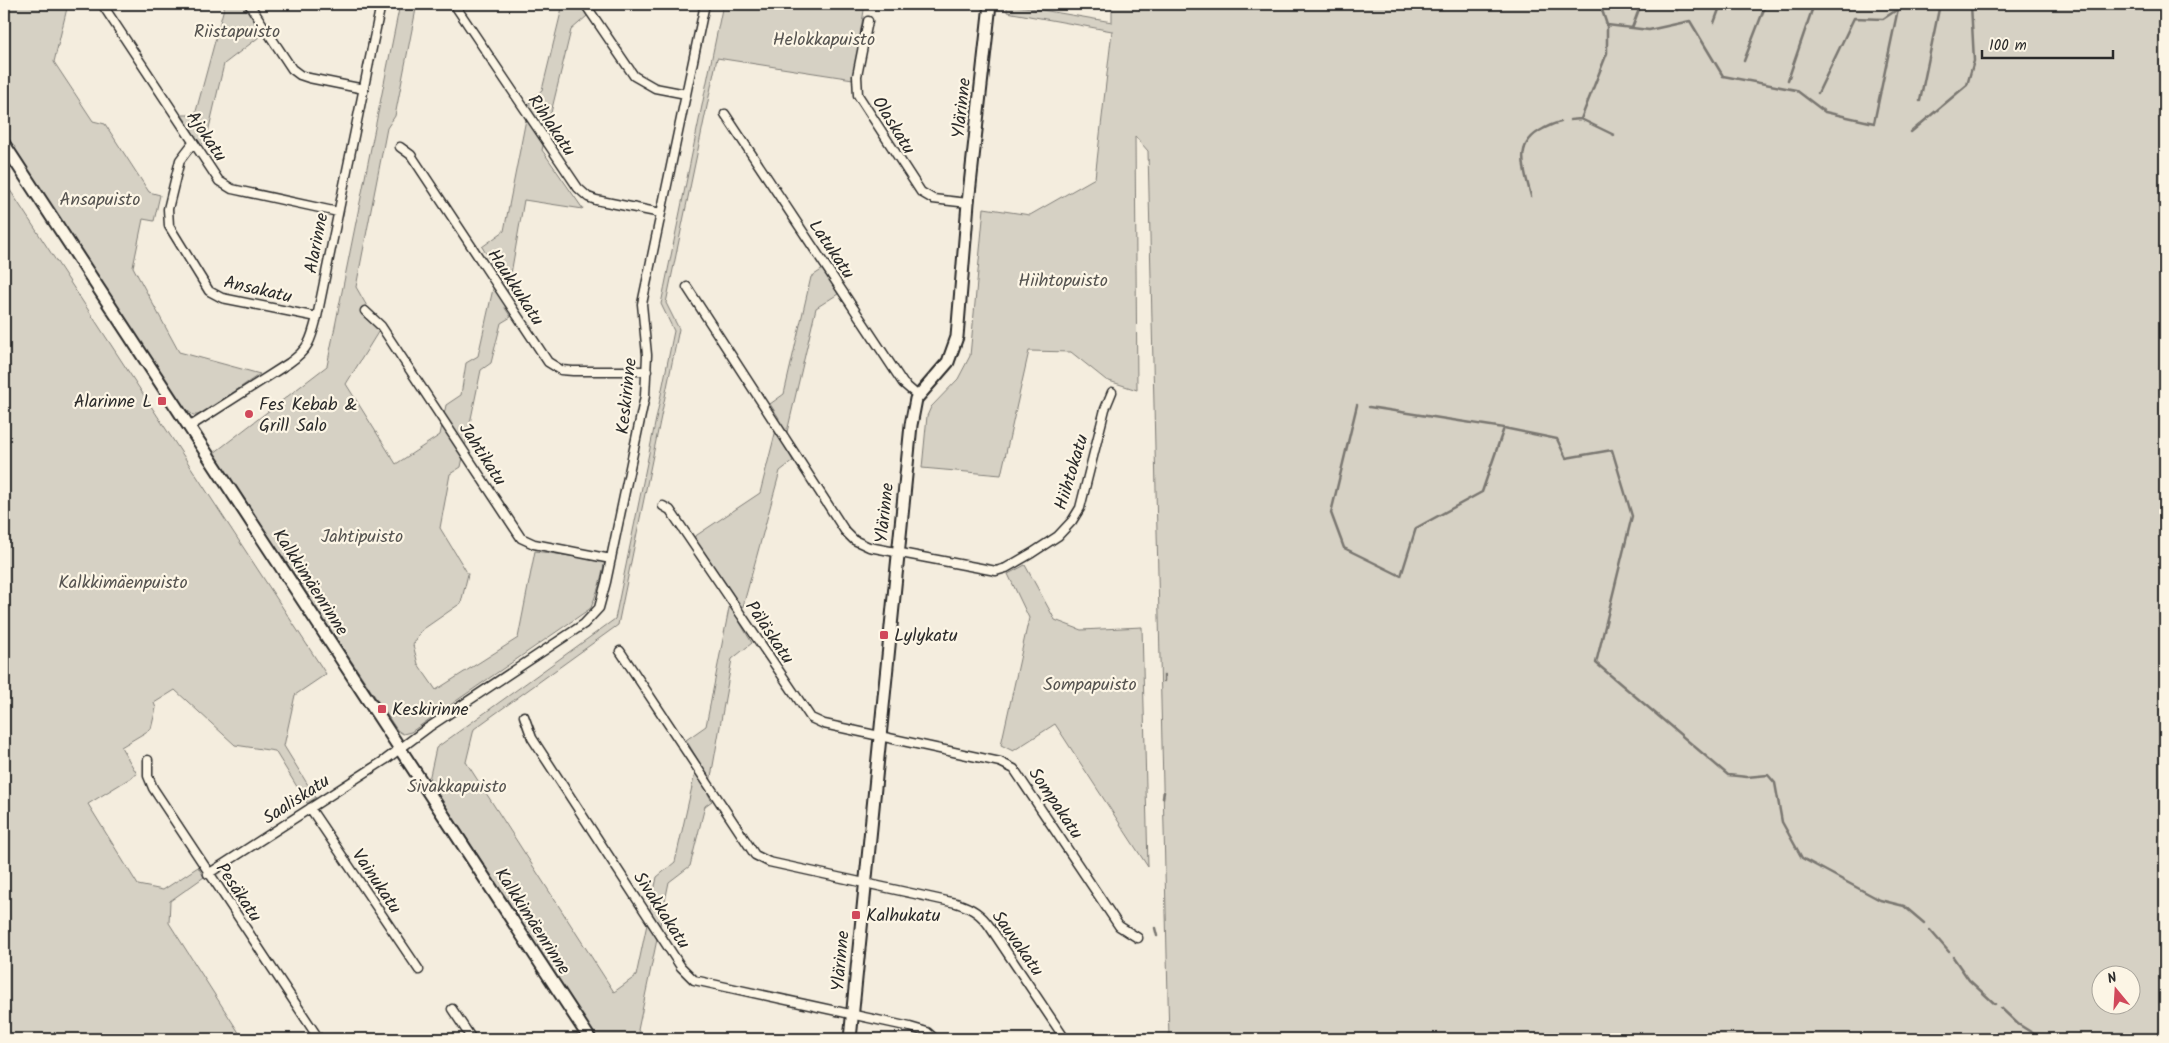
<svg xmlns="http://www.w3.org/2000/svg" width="2169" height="1043" viewBox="0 0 2169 1043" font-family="Kalam,sans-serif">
<rect width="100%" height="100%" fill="#f4edde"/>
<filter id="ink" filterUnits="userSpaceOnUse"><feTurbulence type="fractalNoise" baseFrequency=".02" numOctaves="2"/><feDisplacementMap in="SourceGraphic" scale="10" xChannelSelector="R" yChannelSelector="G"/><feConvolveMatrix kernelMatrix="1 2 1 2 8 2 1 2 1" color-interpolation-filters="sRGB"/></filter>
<g filter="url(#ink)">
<path fill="#d6d1c4" stroke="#807e78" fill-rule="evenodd" d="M 4,4 L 28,4 L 30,7 L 34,4 L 68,4 L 54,62 L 93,121 L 105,124 L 149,192 L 160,195 L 154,221 L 143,219 L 133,267 L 179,352 L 260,374 L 200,415 L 193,415 L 184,408 L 112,300 L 4,132 Z
M 225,4 L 251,4 L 249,13 L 263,34 L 224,64 L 206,141 L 201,145 L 182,115 L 195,115 Z
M 400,4 L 417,4 L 395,116 L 387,128 L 356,287 L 380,329 L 346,384 L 396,464 L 440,435 L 446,405 L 461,395 L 466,363 L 478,356 L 497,271 L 482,247 L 504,231 L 530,99 L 542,90 L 563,4 L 579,4 L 587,16 L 571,30 L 542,150 L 583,209 L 524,200 L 505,308 L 511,317 L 501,323 L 491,363 L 481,370 L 461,467 L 450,474 L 440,528 L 468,574 L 461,603 L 422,630 L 413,645 L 418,664 L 436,690 L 518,638 L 535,551 L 605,561 L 599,586 L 591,608 L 411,732 L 403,734 L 397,730 L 214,453 L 327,366 Z
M 723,4 L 865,4 L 853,79 L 717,58 L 666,303 L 679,329 L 618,625 L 474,729 L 466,762 L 614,992 L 636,976 L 657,877 L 675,862 L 698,760 L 686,740 L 706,726 L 732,593 L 694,537 L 760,493 L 779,418 L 770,404 L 784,394 L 811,277 L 823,269 L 838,294 L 816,308 L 784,445 L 793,461 L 780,471 L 739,621 L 752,643 L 732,659 L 708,794 L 712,801 L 705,806 L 690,866 L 669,882 L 638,1030 L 644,1039 L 597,1039 L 429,780 L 436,748 L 615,619 L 674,331 L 661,304 Z
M 1007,4 L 1112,22 L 1112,4 L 2165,4 L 2165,1039 L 1169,1039 L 1148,151 L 1135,136 L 1137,390 L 1106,380 L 1071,352 L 1029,351 L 1001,475 L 922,468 L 927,416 L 931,407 L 958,379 L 970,356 L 984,208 L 1030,215 L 1095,178 L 1112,31 L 1007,12 ZM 2102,976 L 2132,976 L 2132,1006 L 2102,1006 Z
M 4,181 L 326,674 L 295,695 L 284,746 L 316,798 L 307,803 L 275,751 L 235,745 L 175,690 L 154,703 L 156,708 L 151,729 L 121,747 L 137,774 L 88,804 L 138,885 L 163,890 L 198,867 L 204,877 L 170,901 L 169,923 L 243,1039 L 4,1039 Z
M 1025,565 L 1055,620 L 1081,630 L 1142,627 L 1148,867 L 1055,724 L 1013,751 L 1001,745 L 1029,618 L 1008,574 Z"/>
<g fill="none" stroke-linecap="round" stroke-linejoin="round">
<path stroke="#7a7771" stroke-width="2.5" d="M 1600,4 L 1607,25 L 1607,53 L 1581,119 L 1614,135
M 1676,10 L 1678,4
M 1714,23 L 1721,4
M 1607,25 L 1649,30 L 1690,21 L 1723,76 L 1796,90 L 1825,112 L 1874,123 L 1899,4
M 1632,28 L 1641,4
M 1744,61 L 1766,4
M 1788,80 L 1814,4
M 1818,93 L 1854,18 L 1883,19 L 1898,9
M 1920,101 L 1940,4
M 1570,120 L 1581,119
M 1911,132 L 1967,85 L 1974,61 L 1971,4
M 1531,196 C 1524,169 1513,144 1543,129 C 1549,126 1554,123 1561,122
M 1357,405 L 1331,513 L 1344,548 L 1401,576 L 1416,528 L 1482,492 L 1504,428
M 1369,407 L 1504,428 L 1557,439 L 1566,458 L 1612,450 L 1632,516 L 1596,663 L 1728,775 L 1747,777 L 1768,775 L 1775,783 L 1782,822 L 1802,858 L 1880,900 L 1904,906 L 1924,923
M 1164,681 L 1164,675
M 1163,798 L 1164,792
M 1155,928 L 1157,936
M 1930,930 L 1949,952
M 1953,957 L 1969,980 L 1995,1004
M 2001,1008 L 2018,1024 L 2042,1039"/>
<defs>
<path id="street" d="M 102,4 L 219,181 L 232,189 L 338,212
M 249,4 L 292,69 L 300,75 L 309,78 L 364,89
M 454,4 L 578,188 L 588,197 L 596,200 L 661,213
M 585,4 L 634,76 L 655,88 L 686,94
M 868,21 L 857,76 L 858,95 L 921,192 L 933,199 L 968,203
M 725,114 L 903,383 L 918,396
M 193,143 L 180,160 L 168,209 L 169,226 L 209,291 L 222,298 L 317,317
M 400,147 L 411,155 L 548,362 L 561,370 L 573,371 L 647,371
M 687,287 L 845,531 L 854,540 L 869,547 L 996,571 L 1006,568 L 1032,553 L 1058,536 L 1072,521 L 1080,508 L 1105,409 L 1112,392
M 365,311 L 381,326 L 521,538 L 534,544 L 611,559
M 189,427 L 289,363 C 309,349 311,340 317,317 L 381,4
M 663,506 L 670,510 L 811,718 L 824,724 L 1000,762 L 1014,769 L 1119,926 L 1138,938
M 620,651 L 755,855 L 769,862 L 956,903 C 972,908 981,914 990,927 L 1065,1039
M 524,716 L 532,738 L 681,967 L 694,980 L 910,1027 L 927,1032 L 935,1039
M 148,760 L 148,776 L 153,788 L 317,1036
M 310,808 L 419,970
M 208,874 L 385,760 L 429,727 L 584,624 L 599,608 L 606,582 L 645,396 L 647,355 L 642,304 L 705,4
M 452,1009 L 472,1039"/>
<path id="secondary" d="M 4,144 L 590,1039
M 850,1039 L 911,425 L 916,399 L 948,362 L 957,337 L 968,203 L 990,4"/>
</defs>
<use href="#street" stroke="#2b2b2b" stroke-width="11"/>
<use href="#secondary" stroke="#2b2b2b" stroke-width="15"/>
<use href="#street" stroke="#fcf5e5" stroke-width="8"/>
<use href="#secondary" stroke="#fcf5e5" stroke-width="11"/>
</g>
</g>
<g fill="#d1495b" stroke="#fcf5e5" stroke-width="2">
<rect x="157" y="396" width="10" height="10" rx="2.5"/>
<circle cx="249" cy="414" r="5"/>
<rect x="879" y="630" width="10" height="10" rx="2.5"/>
<rect x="377" y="704" width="10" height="10" rx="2.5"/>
<rect x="851" y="910" width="10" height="10" rx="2.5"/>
</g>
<g text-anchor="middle" stroke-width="4.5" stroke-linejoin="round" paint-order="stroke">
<g font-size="18" fill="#565451" stroke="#fcf5e5">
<text x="237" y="37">Riistapuisto</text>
<text x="824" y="45">Helokkapuisto</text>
<text x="100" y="205">Ansapuisto</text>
<text x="1063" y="286">Hiihtopuisto</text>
<text x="362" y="542">Jahtipuisto</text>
<text x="123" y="588">Kalkkimäenpuisto</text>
<text x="1090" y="690">Sompapuisto</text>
<text x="457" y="792">Sivakkapuisto</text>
</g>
<g font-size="18" fill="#2b2b2b" stroke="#fcf5e5">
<text transform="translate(961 108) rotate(-84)" y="6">Ylärinne</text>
<text transform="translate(552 125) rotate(56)" y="6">Rihlakatu</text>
<text transform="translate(894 125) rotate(58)" y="6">Olaskatu</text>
<text transform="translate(207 136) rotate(56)" y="6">Ajokatu</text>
<text transform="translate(316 243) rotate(-79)" y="6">Alarinne</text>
<text transform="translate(832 249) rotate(56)" y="6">Latukatu</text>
<text transform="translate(516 287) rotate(57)" y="6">Haukkukatu</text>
<text transform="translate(258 289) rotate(13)" y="6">Ansakatu</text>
<text transform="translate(626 396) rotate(-84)" y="6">Keskirinne</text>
<text transform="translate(483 454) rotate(57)" y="6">Jahtikatu</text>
<text transform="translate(1071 472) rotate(-73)" y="6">Hiihtokatu</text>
<text transform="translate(884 513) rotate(-84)" y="6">Ylärinne</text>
<text transform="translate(311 582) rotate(57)" y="6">Kalkkimäenrinne</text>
<text transform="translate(770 632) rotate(56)" y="6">Päläskatu</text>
<text transform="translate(296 799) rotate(-33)" y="6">Saaliskatu</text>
<text transform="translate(1056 803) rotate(56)" y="6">Sompakatu</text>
<text transform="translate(377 881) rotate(56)" y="6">Vainukatu</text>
<text transform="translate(239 892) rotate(56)" y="6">Pesäkatu</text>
<text transform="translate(662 910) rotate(57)" y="6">Sivakkakatu</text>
<text transform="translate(533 921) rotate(57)" y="6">Kalkkimäenrinne</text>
<text transform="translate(1018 943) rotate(55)" y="6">Sauvakatu</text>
<text transform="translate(840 961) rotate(-85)" y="6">Ylärinne</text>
</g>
<g font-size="18" fill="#2b2b2b" stroke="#fcf5e5" text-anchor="start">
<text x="152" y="407" text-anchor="end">Alarinne L</text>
<text x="259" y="410">Fes Kebab &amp;<tspan x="259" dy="21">Grill Salo</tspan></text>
<text x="894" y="641">Lylykatu</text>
<text x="392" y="715">Keskirinne</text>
<text x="866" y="921">Kalhukatu</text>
</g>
</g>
<rect width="2169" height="1043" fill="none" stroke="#fcf5e5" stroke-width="20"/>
<rect x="10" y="10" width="2149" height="1023" fill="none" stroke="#2b2b2b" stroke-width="2" filter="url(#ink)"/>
<g transform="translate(2116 990) rotate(342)"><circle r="24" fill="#fcf5e5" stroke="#a8a49b"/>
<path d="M0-4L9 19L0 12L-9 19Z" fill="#d1495b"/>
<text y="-8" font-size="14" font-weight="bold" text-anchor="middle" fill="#2b2b2b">N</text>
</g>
<path d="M1982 50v8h131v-8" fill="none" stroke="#2b2b2b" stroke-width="2.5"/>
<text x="1989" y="50" font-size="15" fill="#2b2b2b" stroke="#fcf5e5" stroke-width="4" paint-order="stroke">100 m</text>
</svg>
